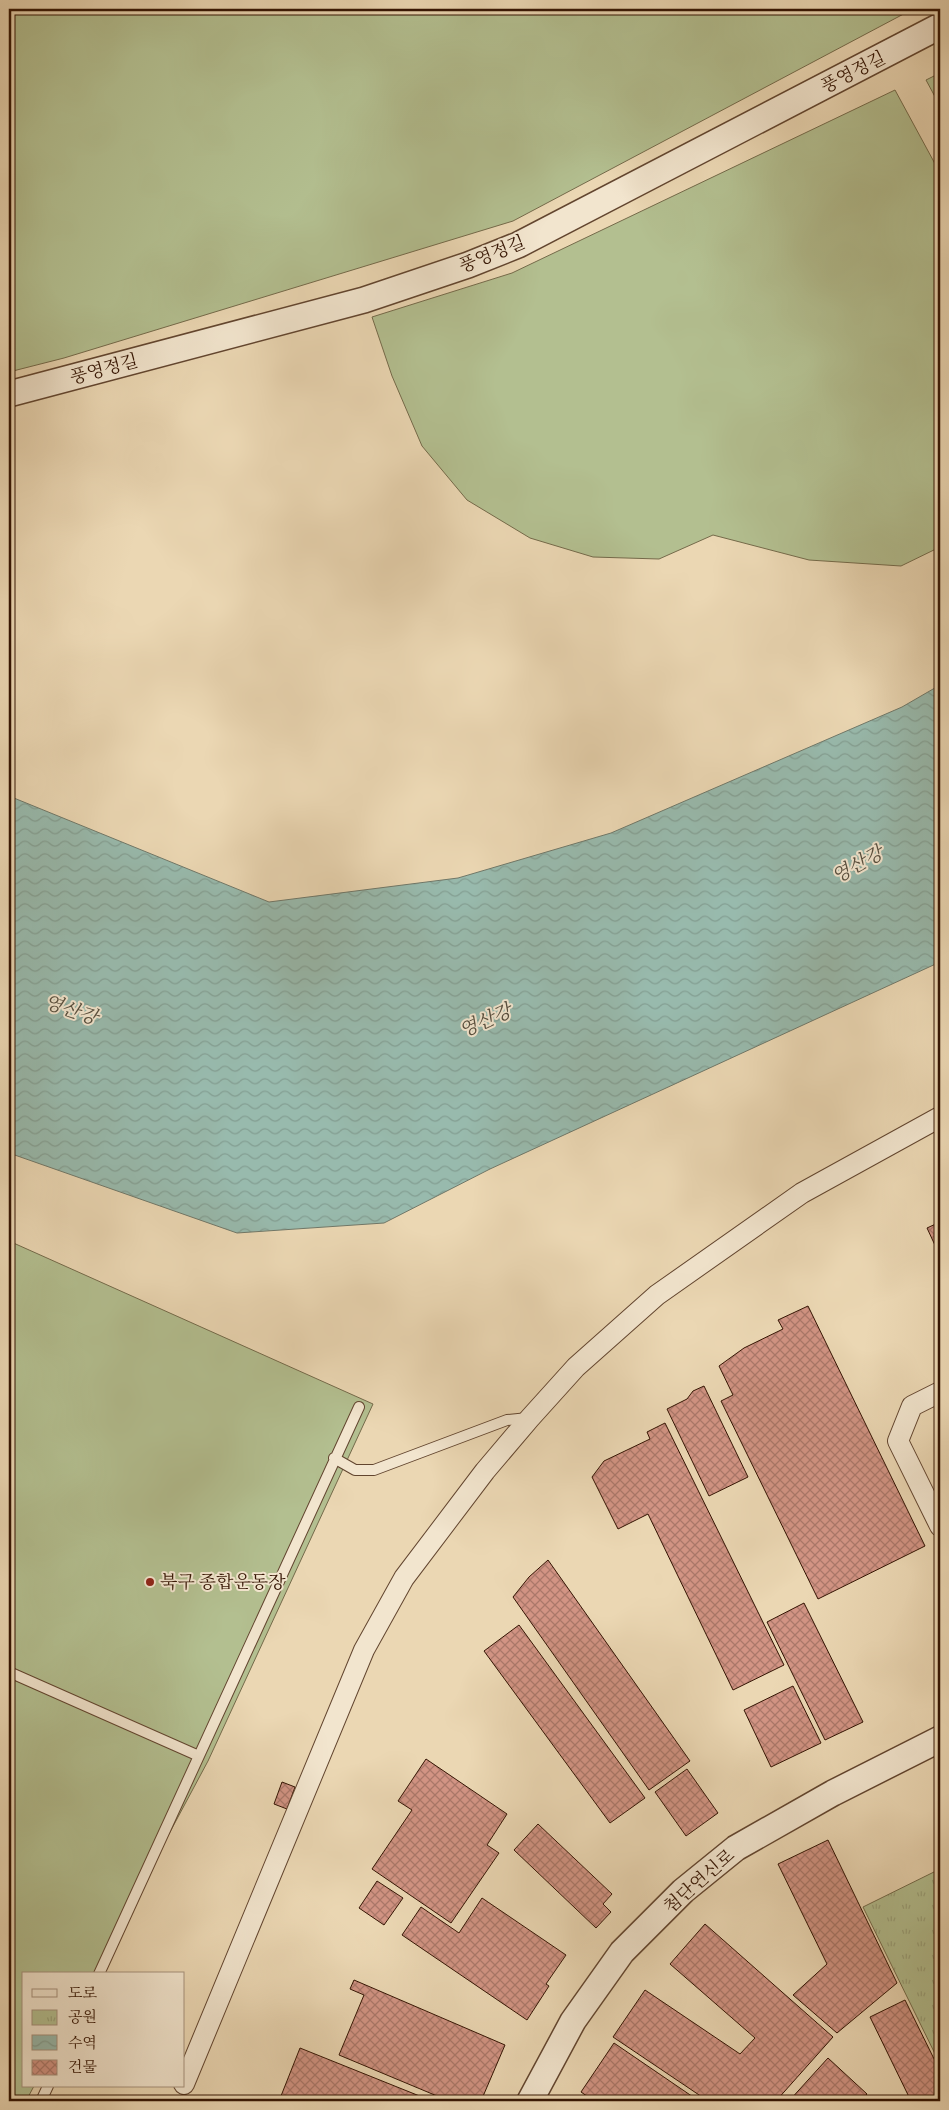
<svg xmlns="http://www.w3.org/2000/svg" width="949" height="2110" viewBox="0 0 949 2110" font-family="'IM FELL English','Noto Serif KR',serif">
<defs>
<pattern id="park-tufts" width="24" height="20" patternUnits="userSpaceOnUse" patternTransform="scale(1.25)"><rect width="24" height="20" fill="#b3bf90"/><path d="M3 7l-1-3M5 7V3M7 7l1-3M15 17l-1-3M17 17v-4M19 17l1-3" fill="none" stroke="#9ba37b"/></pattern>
<pattern id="water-waves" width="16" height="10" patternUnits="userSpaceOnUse" patternTransform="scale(1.25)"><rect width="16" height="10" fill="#98baad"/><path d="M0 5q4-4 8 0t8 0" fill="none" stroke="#849f93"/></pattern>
<pattern id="building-cross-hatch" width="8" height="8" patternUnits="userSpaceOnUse" patternTransform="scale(1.25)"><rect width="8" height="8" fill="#d29484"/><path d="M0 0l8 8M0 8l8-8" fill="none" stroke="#ab786a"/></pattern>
</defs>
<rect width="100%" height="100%" fill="#ebd7b3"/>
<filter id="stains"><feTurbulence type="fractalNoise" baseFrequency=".004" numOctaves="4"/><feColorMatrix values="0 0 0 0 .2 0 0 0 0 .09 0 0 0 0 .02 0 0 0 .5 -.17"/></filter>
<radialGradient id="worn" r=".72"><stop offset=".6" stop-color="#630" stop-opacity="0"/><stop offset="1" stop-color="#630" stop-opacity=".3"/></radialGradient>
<path fill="url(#park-tufts)" stroke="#746a4a" d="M 940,1869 L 940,2064 L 863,1907 Z"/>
<path fill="#b3bf90" stroke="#746a4a" d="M 9,9 L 913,9 L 513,221 L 64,358 L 9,372 Z
M 940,73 L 940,106 L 926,80 Z
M 895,90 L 940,173 L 940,547 L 901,566 L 809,560 L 713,535 L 659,559 L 593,557 L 530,538 L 467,500 L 422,446 L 392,376 L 372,317 L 512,273 Z
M 9,1241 L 373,1404 L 208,1761 L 94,1974 L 24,1974 L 24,2086 L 34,2086 L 26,2101 L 9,2101 Z"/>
<path fill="url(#water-waves)" stroke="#707869" d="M 940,685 L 940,962 L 490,1169 L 384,1223 L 237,1233 L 9,1153 L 9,796 L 269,902 L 458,878 L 611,833 L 902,707 Z"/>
<path fill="url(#building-cross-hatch)" stroke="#341403" d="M 940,1222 L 940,1256 L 927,1228 Z
M 808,1306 L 925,1546 L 818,1599 L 721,1401 L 733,1395 L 719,1366 L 744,1348 L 783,1329 L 778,1320 Z
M 704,1386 L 748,1477 L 709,1496 L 667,1409 L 687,1399 L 693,1391 Z
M 665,1423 L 784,1665 L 733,1690 L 648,1514 L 618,1529 L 592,1477 L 604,1461 L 650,1439 L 647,1432 Z
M 548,1560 L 690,1761 L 649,1790 L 513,1597 L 529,1577 Z
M 804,1603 L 863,1722 L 825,1740 L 767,1622 Z
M 519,1625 L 645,1798 L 610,1823 L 484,1651 Z
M 793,1686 L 821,1743 L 771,1767 L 744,1710 Z
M 426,1759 L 507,1814 L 487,1845 L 499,1853 L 451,1923 L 372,1869 L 412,1810 L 398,1801 Z
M 687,1769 L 718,1813 L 686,1836 L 655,1792 Z
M 282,1782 L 295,1787 L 287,1809 L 274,1804 Z
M 538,1824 L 612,1894 L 603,1904 L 611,1912 L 596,1928 L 514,1850 Z
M 828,1840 L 897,1983 L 837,2033 L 793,1995 L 827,1964 L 778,1864 Z
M 377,1881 L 403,1898 L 384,1925 L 359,1908 Z
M 482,1898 L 566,1955 L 546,1984 L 549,1986 L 527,2020 L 402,1935 L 421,1907 L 459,1933 Z
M 705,1924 L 833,2037 L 776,2101 L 708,2101 L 613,2037 L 645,1990 L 740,2054 L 755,2038 L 670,1964 Z
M 354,1980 L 505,2045 L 481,2101 L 449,2101 L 339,2055 L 364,1995 L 350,1989 Z
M 905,2000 L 940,2071 L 940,2101 L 911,2101 L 870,2017 Z
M 614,2043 L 699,2101 L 594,2101 L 581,2092 Z
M 300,2048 L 432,2101 L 279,2101 Z
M 828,2058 L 867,2094 L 861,2101 L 789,2101 Z"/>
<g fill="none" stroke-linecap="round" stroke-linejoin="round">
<defs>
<path id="service" d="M 334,1458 L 355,1470 L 374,1470 L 507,1420 L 528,1418
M 9,1672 L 199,1756
M 99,1974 L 359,1407
M 41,2101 L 48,2086"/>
<path id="minor" d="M 940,1392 L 912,1406 L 898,1441 L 940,1526
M 184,2084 L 364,1650 L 404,1578 L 485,1471 L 530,1418 L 576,1367 L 657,1295 L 802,1193 L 940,1117"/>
<path id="tertiary" d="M 9,394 L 364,300 L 468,265 L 518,245 L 940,26
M 530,2101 L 573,2021 L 622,1952 L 683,1891 L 736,1848 L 833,1793 L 940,1739"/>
</defs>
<use href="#service" stroke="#62452f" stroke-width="12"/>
<use href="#minor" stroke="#62452f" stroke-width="22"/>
<use href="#tertiary" stroke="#62452f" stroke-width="28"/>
<use href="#service" stroke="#f2e5ce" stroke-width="10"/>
<use href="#minor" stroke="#f2e5ce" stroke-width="20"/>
<use href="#tertiary" stroke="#f2e5ce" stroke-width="25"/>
</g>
<circle fill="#8f2418" stroke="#f2e5ce" stroke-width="2" cx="150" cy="1582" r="5"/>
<g text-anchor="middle" stroke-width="4" stroke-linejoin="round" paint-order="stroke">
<g font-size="18" fill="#341403" stroke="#f2e5ce">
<text transform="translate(853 72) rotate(-27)" y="6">풍영정길</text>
<text transform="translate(492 254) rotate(-22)" y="6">풍영정길</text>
<text transform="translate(104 369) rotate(-15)" y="6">풍영정길</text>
<text transform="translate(699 1881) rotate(-41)" y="6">첨단연신로</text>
</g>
<g font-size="18" fill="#341403" stroke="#f2e5ce" text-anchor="start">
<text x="160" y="1588">북구 종합운동장</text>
</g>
<g font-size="19" font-style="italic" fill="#574e3e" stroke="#f2e5ce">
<text transform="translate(857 864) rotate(-29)" y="7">영산강</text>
<text transform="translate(71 1009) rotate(19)" y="7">영산강</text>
<text transform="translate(485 1020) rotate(-24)" y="7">영산강</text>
</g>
</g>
<rect width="949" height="2110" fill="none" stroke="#ebd7b3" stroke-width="30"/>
<rect x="10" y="10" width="929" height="2090" fill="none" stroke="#341403" stroke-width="2.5"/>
<rect x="15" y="15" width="919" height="2080" fill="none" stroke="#341403"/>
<rect x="22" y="1972" width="162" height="115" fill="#f2e5ce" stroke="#a6917d"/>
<rect x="32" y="1989" width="25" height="8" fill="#f2e5ce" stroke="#a6917d"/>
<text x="68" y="1998" font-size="15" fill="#341403">도로</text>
<rect x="32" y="2010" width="25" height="15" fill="url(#park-tufts)" stroke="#a6917d"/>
<text x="68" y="2022" font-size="15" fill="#341403">공원</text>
<rect x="32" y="2035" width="25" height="15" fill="url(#water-waves)" stroke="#a6917d"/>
<text x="68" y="2048" font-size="15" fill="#341403">수역</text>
<rect x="32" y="2060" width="25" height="15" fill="url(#building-cross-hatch)" stroke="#a6917d"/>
<text x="68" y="2072" font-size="15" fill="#341403">건물</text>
<rect width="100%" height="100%" filter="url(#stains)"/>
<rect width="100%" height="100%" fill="url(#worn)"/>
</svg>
